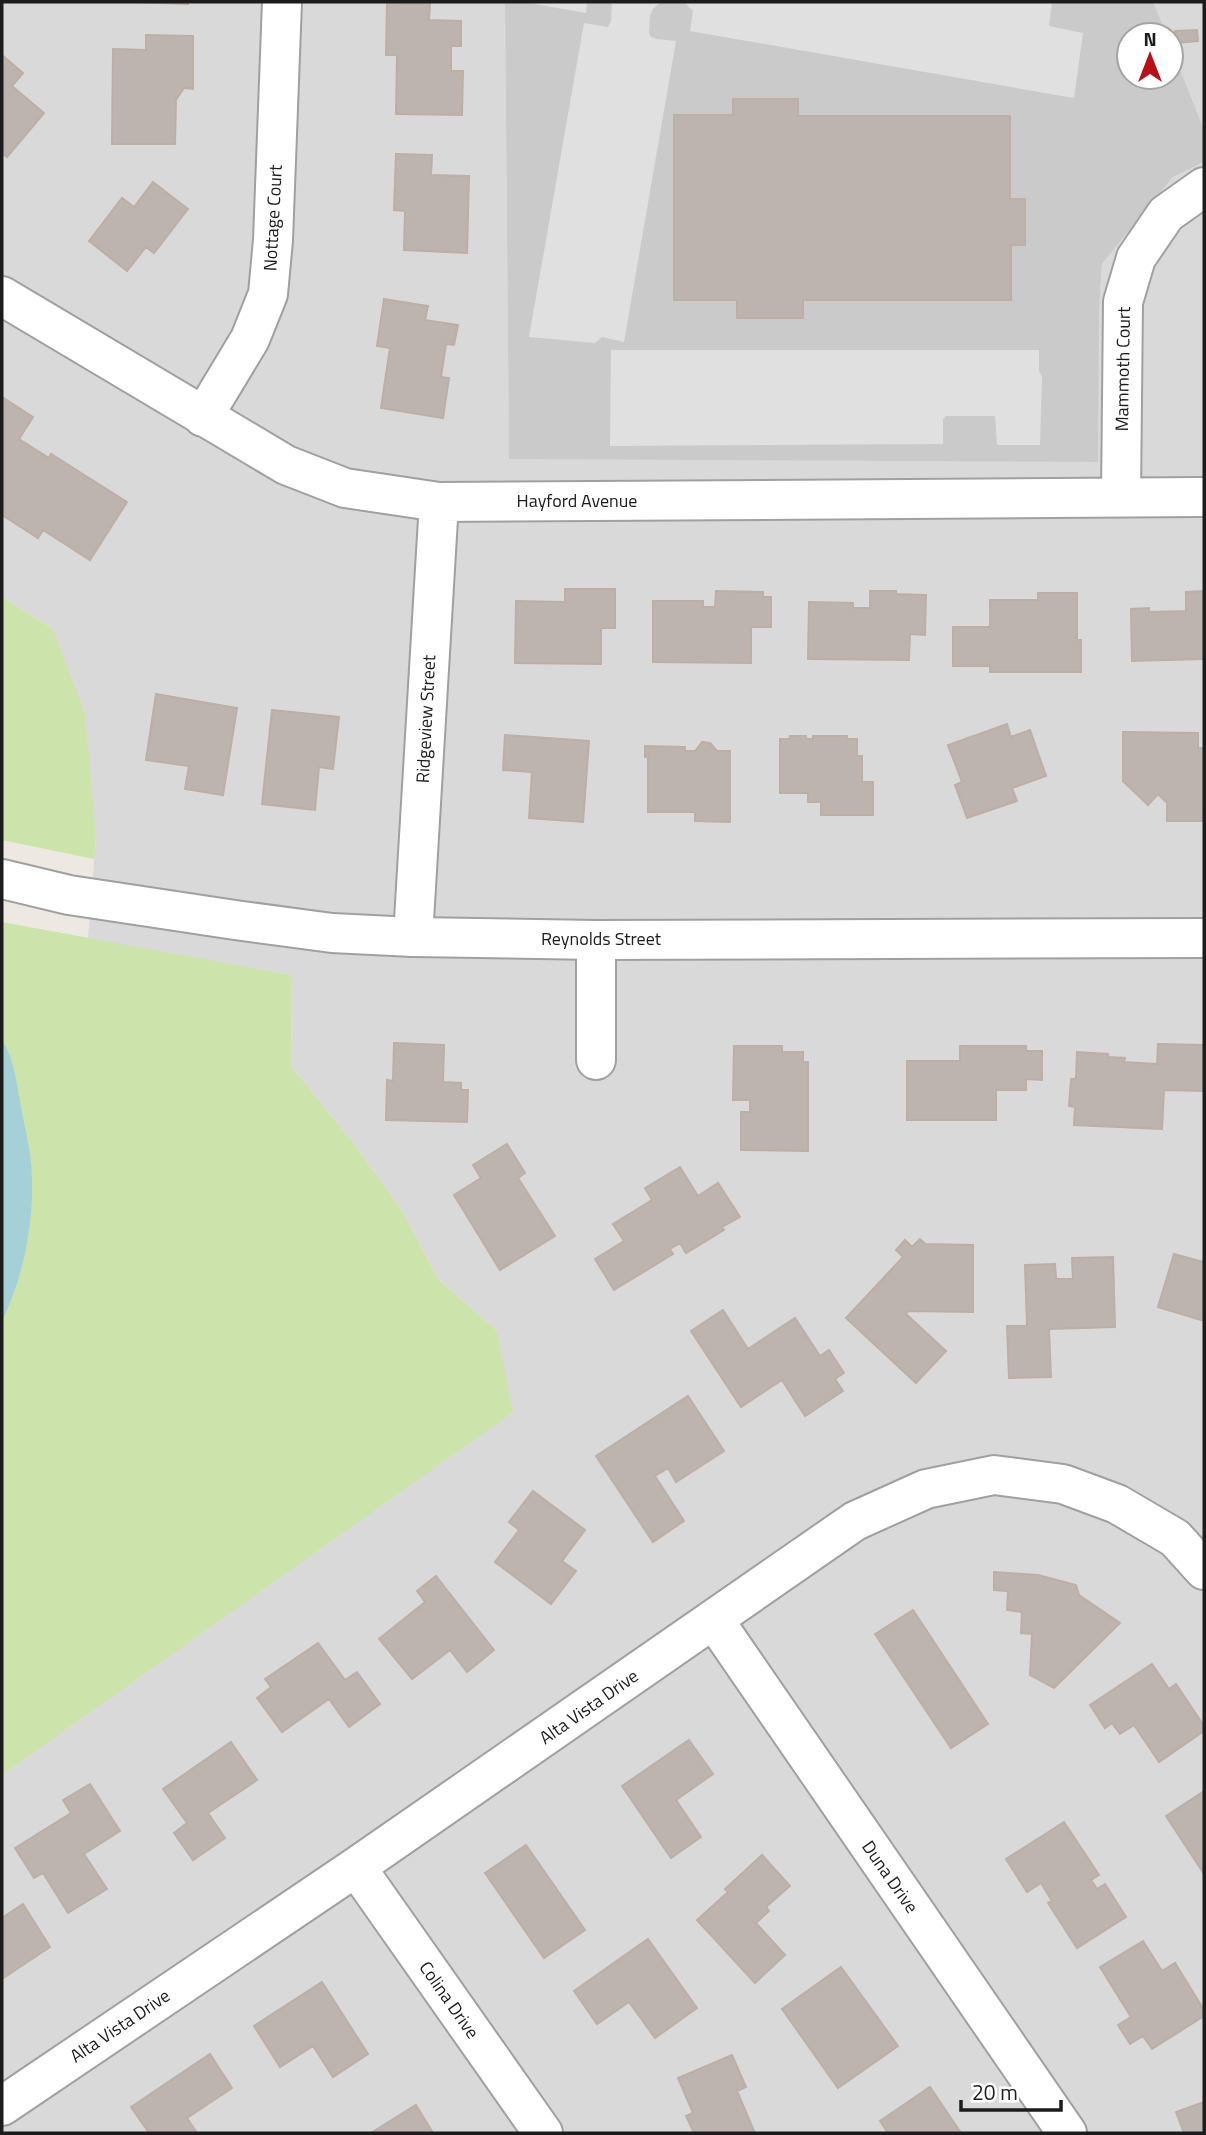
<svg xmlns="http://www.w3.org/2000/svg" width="1206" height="2135" viewBox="0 0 1206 2135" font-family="'Titillium Web',sans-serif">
<rect width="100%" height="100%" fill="#ede9e2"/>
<path fill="#dad9d9" d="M 2,2 L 505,2 L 509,459 L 1099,312 L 1102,264 L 1173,177 L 1204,162 L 1204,2133 L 2,2133 L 2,1775 L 283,1574 L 497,1331 L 438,1279 L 401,1209 L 354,1144 L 291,1066 L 292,975 L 88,939 L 96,836 L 53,629 L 2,597 Z
M 1153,2 L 1204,2 L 1204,130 L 1171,46 L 1171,35 L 1167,35 Z"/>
<path fill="#cacaca" d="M 505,2 L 1153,2 L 1167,35 L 1129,35 L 1129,77 L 1171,77 L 1171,46 L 1204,130 L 1204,162 L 1173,177 L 1102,264 L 1099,312 L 1098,462 L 509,459 Z"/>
<path fill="#cce4ab" d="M 2,597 L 53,629 L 85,713 L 96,836 L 94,859 L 2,840 Z
M 2,922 L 292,975 L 291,1066 L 354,1144 L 401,1209 L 438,1279 L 497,1331 L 513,1412 L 2,1775 Z"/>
<path fill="#e0e0e0" d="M 523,2 L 587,2 L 586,13 Z
M 612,2 L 661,2 L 653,9 L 650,15 L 649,33 L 651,37 L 657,39 L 676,41 L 624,342 L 602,337 L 595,343 L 529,337 L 584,23 L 608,27 L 611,21 Z
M 684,2 L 1052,2 L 1049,26 L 1083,33 L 1074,98 L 690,31 L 693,11 Z
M 611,350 L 1039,350 L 1039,371 L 1042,376 L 1040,445 L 997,445 L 995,416 L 946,416 L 943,419 L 943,444 L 610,446 Z"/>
<path fill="#a6d0d8" d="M 2,1040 C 14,1058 16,1081 20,1101 C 23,1119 27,1136 30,1154 C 37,1208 26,1272 2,1321 Z"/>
<path fill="#bdb4af" stroke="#bdaea6" stroke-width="2" d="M 129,2 L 188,2 L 188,4 Z
M 387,2 L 430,3 L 429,20 L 461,21 L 461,46 L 451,46 L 451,71 L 463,71 L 462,115 L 396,114 L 397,55 L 386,55 Z
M 1197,30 L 1198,41 L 1175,43 L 1175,31 Z
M 146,35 L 193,36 L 193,89 L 184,88 L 176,100 L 175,144 L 112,144 L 113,49 L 146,50 Z
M 2,55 L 23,73 L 12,86 L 44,113 L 7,157 L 2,153 Z
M 733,99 L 798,99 L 798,116 L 1010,116 L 1010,199 L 1025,199 L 1025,245 L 1011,245 L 1011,300 L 803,300 L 803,318 L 737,318 L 737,300 L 674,300 L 674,115 L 733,115 Z
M 396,154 L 432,155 L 431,175 L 469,176 L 467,253 L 404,250 L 405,211 L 394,210 Z
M 153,182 L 188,209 L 154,253 L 146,247 L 127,271 L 89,241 L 122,198 L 134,207 Z
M 384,299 L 428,306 L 425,320 L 458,325 L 454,345 L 446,344 L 441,377 L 449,378 L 443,418 L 381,408 L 390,348 L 377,346 Z
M 2,397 L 33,417 L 19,439 L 49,458 L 51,454 L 127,502 L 90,560 L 43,530 L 38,538 L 2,515 Z
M 565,589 L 615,589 L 615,628 L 601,628 L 601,664 L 515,663 L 516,601 L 565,602 Z
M 716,591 L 763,592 L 763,597 L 771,597 L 771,627 L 751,627 L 751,663 L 653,662 L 653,601 L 703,601 L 703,607 L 715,607 Z
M 870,591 L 896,591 L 896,594 L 926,595 L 925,635 L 910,634 L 909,660 L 808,659 L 809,602 L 853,603 L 853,608 L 870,608 Z
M 1204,591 L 1204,659 L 1132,661 L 1131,609 L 1149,608 L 1149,612 L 1186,611 L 1186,592 Z
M 1038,593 L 1077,593 L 1077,640 L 1081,640 L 1081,672 L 990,672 L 990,666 L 953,666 L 953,627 L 990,627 L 990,600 L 1038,600 Z
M 156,694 L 237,708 L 223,795 L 185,789 L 189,766 L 146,760 Z
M 272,710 L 339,717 L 333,769 L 319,767 L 315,810 L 262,804 Z
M 1007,724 L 1011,737 L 1030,730 L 1046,776 L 1012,788 L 1017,801 L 967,818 L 955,785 L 962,782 L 948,745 Z
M 1123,732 L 1198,733 L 1198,748 L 1204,748 L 1204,814 L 1202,814 L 1202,821 L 1167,821 L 1167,803 L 1158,794 L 1148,805 L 1123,781 Z
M 505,735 L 589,741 L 583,822 L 529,818 L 532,772 L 503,770 Z
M 790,736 L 806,736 L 806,739 L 813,739 L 813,736 L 847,736 L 847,739 L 857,739 L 857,756 L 862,756 L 862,782 L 873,782 L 873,815 L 821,815 L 821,802 L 808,802 L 808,793 L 780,793 L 780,739 L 790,739 Z
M 702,742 L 710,743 L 717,751 L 730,751 L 730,822 L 695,821 L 695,812 L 648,812 L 648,757 L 645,757 L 645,746 L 685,747 L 685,751 L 695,751 Z
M 394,1043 L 444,1045 L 443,1082 L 461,1083 L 461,1090 L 468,1090 L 467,1122 L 386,1120 L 387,1080 L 393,1081 Z
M 1158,1044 L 1204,1045 L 1204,1091 L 1164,1090 L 1162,1129 L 1074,1125 L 1075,1107 L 1069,1106 L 1071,1079 L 1076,1079 L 1077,1052 L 1108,1054 L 1108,1057 L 1125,1058 L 1124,1062 L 1157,1064 Z
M 734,1046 L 782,1046 L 782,1052 L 803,1052 L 803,1062 L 808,1062 L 808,1151 L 741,1150 L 741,1112 L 750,1112 L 750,1100 L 733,1100 Z
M 960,1046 L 1026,1046 L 1026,1051 L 1042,1051 L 1042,1080 L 1026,1079 L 1026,1090 L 996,1090 L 996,1120 L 907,1120 L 907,1061 L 960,1061 Z
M 507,1144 L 525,1173 L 518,1178 L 555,1236 L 500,1270 L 454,1195 L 481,1178 L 473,1165 Z
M 680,1167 L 698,1196 L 718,1183 L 740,1217 L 722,1227 L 724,1230 L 686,1253 L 680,1243 L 670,1249 L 673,1254 L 614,1290 L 595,1259 L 624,1241 L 613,1224 L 652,1200 L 645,1188 Z
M 920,1239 L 925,1244 L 973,1245 L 973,1312 L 908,1311 L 906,1314 L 946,1351 L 916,1383 L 846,1318 L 903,1257 L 896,1250 L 905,1240 L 912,1247 Z
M 1174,1254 L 1203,1262 L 1204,1257 L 1204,1321 L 1158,1307 Z
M 1113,1257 L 1115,1327 L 1049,1329 L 1051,1377 L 1009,1378 L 1007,1326 L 1027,1326 L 1025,1265 L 1055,1264 L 1056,1279 L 1073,1279 L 1072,1258 Z
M 723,1310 L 748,1349 L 795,1318 L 820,1356 L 829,1350 L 844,1373 L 835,1379 L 843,1391 L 805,1416 L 782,1380 L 741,1407 L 691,1331 Z
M 688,1396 L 724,1451 L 676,1482 L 668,1468 L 655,1476 L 684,1521 L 653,1542 L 596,1456 Z
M 533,1491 L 585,1530 L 562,1561 L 576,1571 L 551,1604 L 495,1562 L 519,1530 L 509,1522 Z
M 994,1572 L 1038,1575 L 1076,1585 L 1079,1595 L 1120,1623 L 1054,1688 L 1030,1675 L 1032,1634 L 1021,1633 L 1022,1612 L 1007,1610 L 1008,1591 L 994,1590 Z
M 436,1576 L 494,1650 L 467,1672 L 450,1650 L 412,1679 L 379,1639 L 425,1602 L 417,1591 Z
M 913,1610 L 988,1724 L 951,1748 L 875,1634 Z
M 318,1643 L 345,1680 L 357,1672 L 380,1704 L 349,1727 L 329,1699 L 282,1732 L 257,1698 L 271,1687 L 265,1679 Z
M 1152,1664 L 1169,1689 L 1176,1684 L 1204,1726 L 1204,1731 L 1159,1762 L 1134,1725 L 1120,1734 L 1112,1723 L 1105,1728 L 1090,1705 Z
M 689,1740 L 713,1774 L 676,1800 L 701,1837 L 671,1858 L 622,1786 Z
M 231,1742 L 257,1780 L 208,1813 L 225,1838 L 193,1860 L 174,1833 L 187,1823 L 163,1789 Z
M 90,1784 L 120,1831 L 84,1854 L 107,1889 L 68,1913 L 43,1873 L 34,1878 L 15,1848 L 71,1813 L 63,1800 Z
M 1204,1791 L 1204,1874 L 1166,1816 Z
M 1064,1822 L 1099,1875 L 1091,1880 L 1097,1889 L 1105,1884 L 1126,1917 L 1077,1948 L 1048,1903 L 1052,1901 L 1041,1883 L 1027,1892 L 1006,1859 Z
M 526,1845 L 585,1930 L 544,1958 L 485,1873 Z
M 762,1855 L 790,1886 L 766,1907 L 769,1911 L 756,1923 L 785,1955 L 755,1983 L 697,1920 L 728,1892 L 725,1889 Z
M 23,1904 L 50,1947 L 2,1979 L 2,1918 Z
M 648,1939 L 697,2008 L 655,2038 L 629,2002 L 597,2024 L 574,1991 Z
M 1143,1941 L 1162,1971 L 1175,1963 L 1204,2010 L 1204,2016 L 1152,2049 L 1143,2036 L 1130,2044 L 1118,2025 L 1131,2017 L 1100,1967 Z
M 841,1967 L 898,2046 L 838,2088 L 782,2009 Z
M 322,1982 L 368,2054 L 333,2077 L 313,2046 L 280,2067 L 254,2026 Z
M 210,2054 L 232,2088 L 187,2118 L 197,2133 L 149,2133 L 131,2107 Z
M 732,2055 L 746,2087 L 737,2091 L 754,2131 L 749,2133 L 694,2133 L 686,2116 L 693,2113 L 678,2078 Z
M 930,2087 L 961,2133 L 888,2133 L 880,2121 Z
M 1204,2102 L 1204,2133 L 1184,2133 L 1176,2112 Z
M 416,2105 L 433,2133 L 371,2133 Z"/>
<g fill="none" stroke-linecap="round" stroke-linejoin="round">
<defs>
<path id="minor" d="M 2,296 L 286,465 L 345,488 L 439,502 L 1204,497
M 203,417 L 250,339 L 268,294 L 273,240 L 282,2
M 1121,497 L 1123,302 L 1136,258 L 1166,214 L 1204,187
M 413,937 L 439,502
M 596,1060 L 596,940
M 714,1620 L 1067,2133
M 356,1867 L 543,2133
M 2,2106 L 356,1867 L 855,1521 L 926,1489 L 994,1475 L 1063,1484 L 1117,1504 L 1175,1538 L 1204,1570"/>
<path id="tertiary" d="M 2,879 L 69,895 L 235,920 L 332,933 L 413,937 L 596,940 L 1204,938"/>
</defs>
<use href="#minor" stroke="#a0a0a0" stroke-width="42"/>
<use href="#tertiary" stroke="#a0a0a0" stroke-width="42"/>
<use href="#minor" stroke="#fff" stroke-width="38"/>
<use href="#tertiary" stroke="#fff" stroke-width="38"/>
</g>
<g text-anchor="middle" stroke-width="6" stroke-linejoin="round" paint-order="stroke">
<g font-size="18" fill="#1c1c1c" stroke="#fff">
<text transform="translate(273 218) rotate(-87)" y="6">Nottage Court</text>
<text transform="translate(1123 369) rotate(-89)" y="6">Mammoth Court</text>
<text x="577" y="507">Hayford Avenue</text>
<text transform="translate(426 719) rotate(-87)" y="6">Ridgeview Street</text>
<text x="601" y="945">Reynolds Street</text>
<text transform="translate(589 1707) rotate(-35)" y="6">Alta Vista Drive</text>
<text transform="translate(890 1877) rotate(55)" y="6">Duna Drive</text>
<text transform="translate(449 2000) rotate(55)" y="6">Colina Drive</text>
<text transform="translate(120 2026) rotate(-34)" y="6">Alta Vista Drive</text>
</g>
</g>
<rect width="1206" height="2135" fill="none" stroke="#1c1c1c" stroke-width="7"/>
<g transform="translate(1150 56)"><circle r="33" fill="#ffffff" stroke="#a4a4a4" stroke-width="2"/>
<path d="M0-5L12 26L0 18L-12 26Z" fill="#ba0e1b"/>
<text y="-10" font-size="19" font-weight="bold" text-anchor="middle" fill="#1c1c1c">N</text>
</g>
<path d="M961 2100v10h100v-10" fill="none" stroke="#1c1c1c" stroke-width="3.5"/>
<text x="972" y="2100" font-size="21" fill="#1c1c1c" stroke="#ffffff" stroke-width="5" paint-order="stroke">20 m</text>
</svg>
